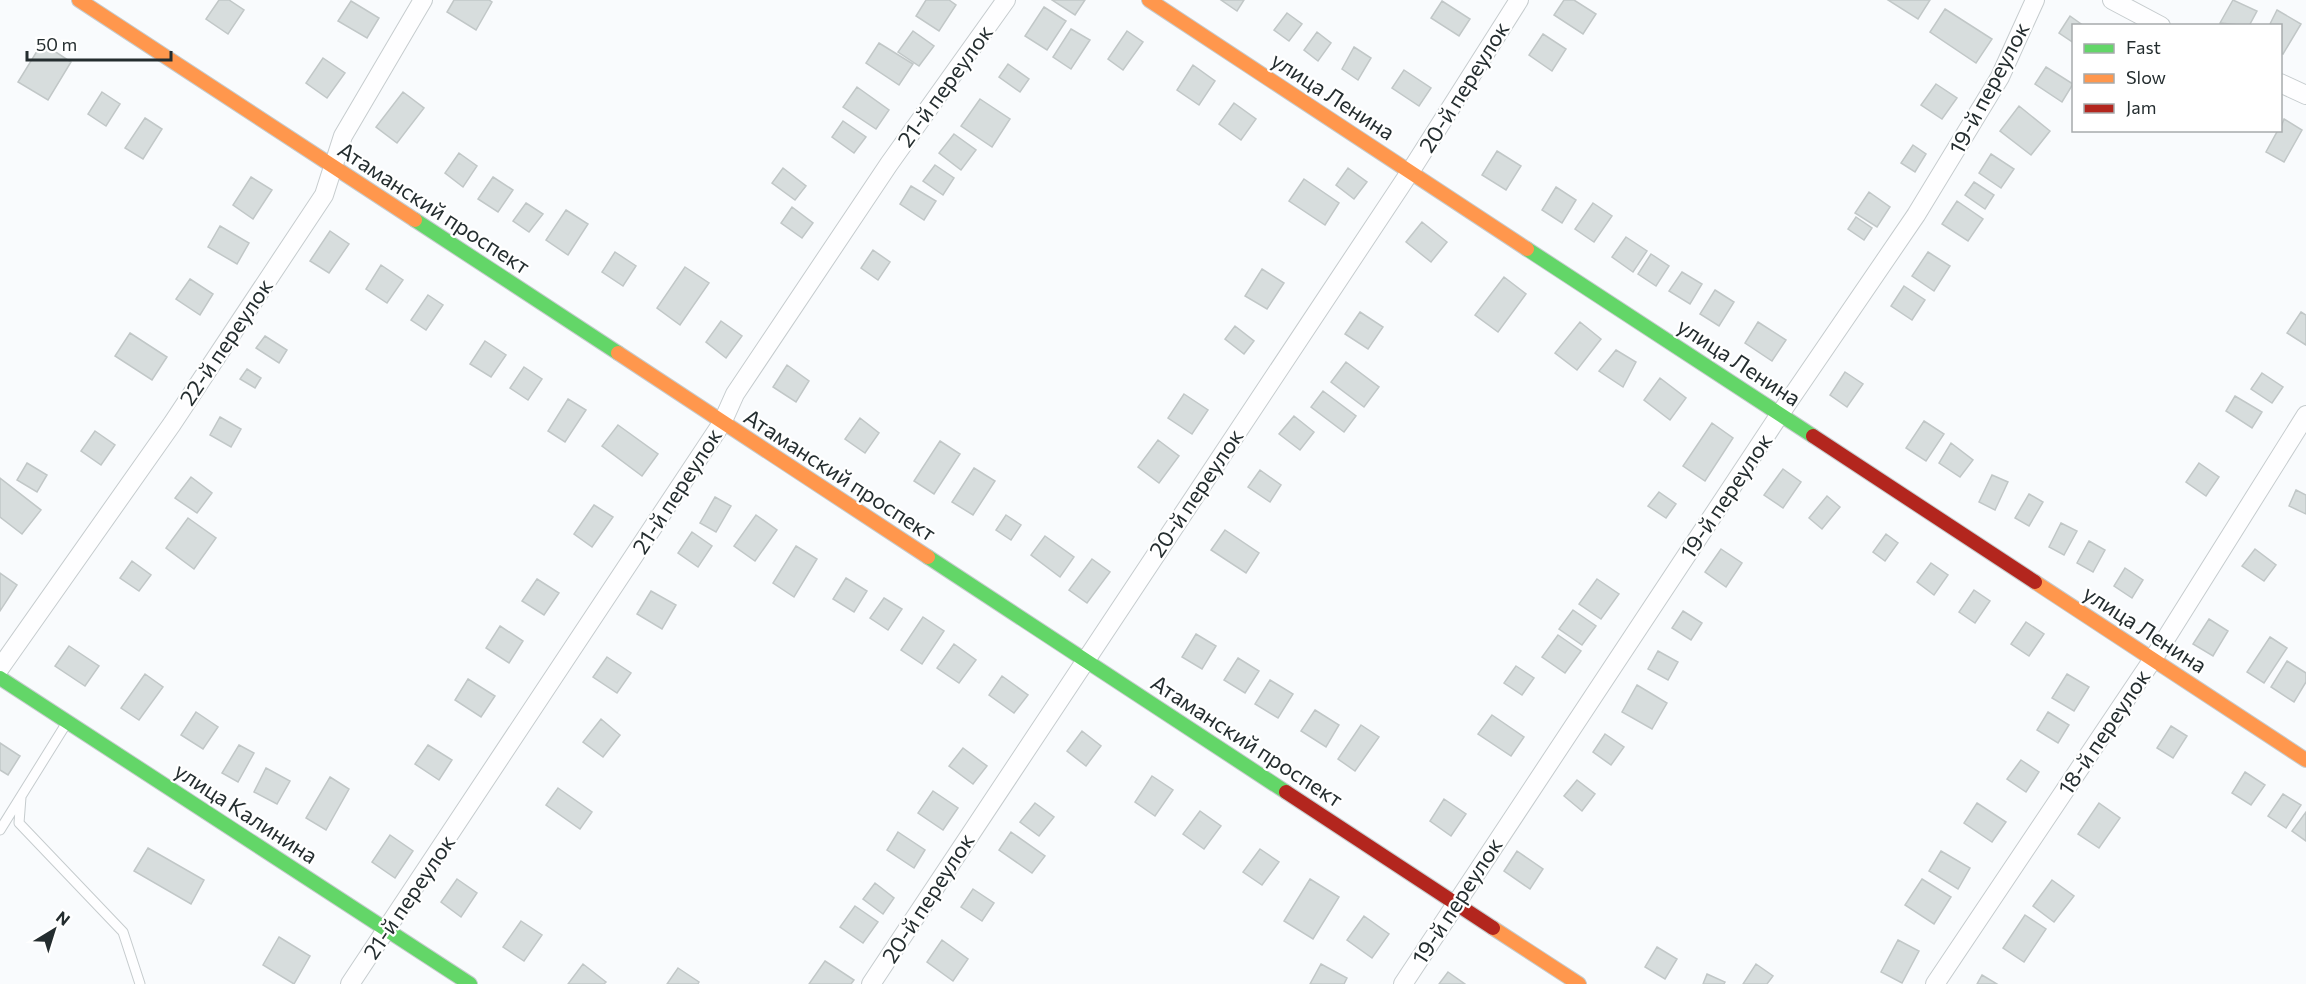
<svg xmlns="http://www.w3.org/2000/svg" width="2306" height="984" viewBox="0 0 2306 984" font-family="Commissioner,sans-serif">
<rect width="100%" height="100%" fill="#f9fbfd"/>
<path fill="#d7dddd" stroke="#c1c7c7" stroke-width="1.5" d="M 219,0 L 229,0 L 244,10 L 228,34 L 206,19 Z
M 454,0 L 489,0 L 492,2 L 476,30 L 447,12 Z
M 926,0 L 949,0 L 956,5 L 939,31 L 916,16 Z
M 1052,0 L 1085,0 L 1075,15 Z
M 1221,0 L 1244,0 L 1237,11 Z
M 1564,0 L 1574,0 L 1596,14 L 1583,34 L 1554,15 Z
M 1888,0 L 1930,0 L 1918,19 Z
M 2233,0 L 2257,11 L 2249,26 L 2220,23 Z
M 351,1 L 379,18 L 367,38 L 338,21 Z
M 1442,1 L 1470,19 L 1459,36 L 1431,18 Z
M 1044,7 L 1066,21 L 1047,50 L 1025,36 Z
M 1945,9 L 1992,39 L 1976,63 L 1930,32 Z
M 2277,10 L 2301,24 L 2283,54 L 2280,53 L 2280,26 L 2269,26 Z
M 1287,13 L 1302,24 L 1289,41 L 1274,30 Z
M 2070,16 L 2084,26 L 2074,26 L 2074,43 L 2059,33 Z
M 1071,29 L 1090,40 L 1071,69 L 1053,57 Z
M 913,31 L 934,46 L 919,66 L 898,52 Z
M 1127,31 L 1143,42 L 1123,70 L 1108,59 Z
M 1317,32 L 1331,43 L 1318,61 L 1304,50 Z
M 1543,34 L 1566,49 L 1552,71 L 1529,55 Z
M 42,43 L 71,62 L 48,100 L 18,82 Z
M 879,43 L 913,64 L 899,85 L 866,63 Z
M 1354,47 L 1371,58 L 1358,80 L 1342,69 Z
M 323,58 L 345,73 L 327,98 L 306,83 Z
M 1008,64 L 1029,79 L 1020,92 L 999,77 Z
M 1193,65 L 1215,81 L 1199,105 L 1177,90 Z
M 2046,67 L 2073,84 L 2062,102 L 2035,84 Z
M 1404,70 L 1431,88 L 1419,106 L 1392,88 Z
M 1936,84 L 1957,98 L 1942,119 L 1921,105 Z
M 857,87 L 889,110 L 876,129 L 843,107 Z
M 102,92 L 120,104 L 106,126 L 88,114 Z
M 403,92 L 424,108 L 397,143 L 376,127 Z
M 980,99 L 1010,119 L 992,147 L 961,126 Z
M 1234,103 L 1256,119 L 1241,140 L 1219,124 Z
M 2019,106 L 2050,131 L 2031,155 L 2000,131 Z
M 145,118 L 162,129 L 143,159 L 125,148 Z
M 2284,119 L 2302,130 L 2284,162 L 2266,152 L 2278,130 L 2280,130 Z
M 843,121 L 866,137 L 854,153 L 832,137 Z
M 954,134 L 976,150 L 961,170 L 939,153 Z
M 1913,145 L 1926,154 L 1915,172 L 1901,163 Z
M 1497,151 L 1521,166 L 1506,190 L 1482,175 Z
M 459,153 L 477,166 L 463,187 L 445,173 Z
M 1991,154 L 2014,169 L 2001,188 L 1979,173 Z
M 935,165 L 954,178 L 943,195 L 923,181 Z
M 783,168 L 806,186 L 795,200 L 772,183 Z
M 1348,168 L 1367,182 L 1354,199 L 1336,185 Z
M 251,177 L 272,190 L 253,219 L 233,205 Z
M 493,177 L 513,190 L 498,212 L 478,199 Z
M 1304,179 L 1339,203 L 1325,225 L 1289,201 Z
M 1974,182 L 1994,195 L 1985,209 L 1965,195 Z
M 911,186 L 936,201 L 924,220 L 900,204 Z
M 1556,187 L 1576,200 L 1562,223 L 1542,210 Z
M 1869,192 L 1890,207 L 1877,227 L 1855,213 Z
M 1957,201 L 1983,219 L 1968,241 L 1942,224 Z
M 526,203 L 543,214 L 529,232 L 513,221 Z
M 1593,203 L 1612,216 L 1594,242 L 1575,229 Z
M 792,207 L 813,223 L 802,238 L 781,223 Z
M 566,210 L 588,224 L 568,255 L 546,240 Z
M 1856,217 L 1872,228 L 1864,240 L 1848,229 Z
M 1422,222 L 1447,242 L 1431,262 L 1406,242 Z
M 220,226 L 249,243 L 237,264 L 208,247 Z
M 330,231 L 349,244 L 329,273 L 310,261 Z
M 1626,237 L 1647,251 L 1633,272 L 1612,257 Z
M 873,250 L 890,262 L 878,280 L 861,268 Z
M 615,252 L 636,266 L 623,286 L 602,272 Z
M 1928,252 L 1950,266 L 1934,291 L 1912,276 Z
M 1651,254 L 1669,266 L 1656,286 L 1638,274 Z
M 381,265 L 403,280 L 387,303 L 366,289 Z
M 685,267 L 709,283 L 680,325 L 657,308 Z
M 1262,269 L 1284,283 L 1267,309 L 1245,296 Z
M 1682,272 L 1702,284 L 1690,304 L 1669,291 Z
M 1504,277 L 1526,294 L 1498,332 L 1475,315 Z
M 190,279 L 213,294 L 200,315 L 176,299 Z
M 1904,286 L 1925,300 L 1912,320 L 1891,306 Z
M 1715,290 L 1734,302 L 1719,326 L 1700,314 Z
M 428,295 L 443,305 L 426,330 L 411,320 Z
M 1360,312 L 1383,327 L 1368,349 L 1345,334 Z
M 2301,312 L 2306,315 L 2306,345 L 2287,333 Z
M 721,321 L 742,336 L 726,358 L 706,342 Z
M 1580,322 L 1601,339 L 1577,370 L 1555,353 Z
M 1758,322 L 1786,340 L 1772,361 L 1745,343 Z
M 1235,326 L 1254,341 L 1244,354 L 1225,339 Z
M 130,333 L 167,357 L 152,380 L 115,356 Z
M 265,336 L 287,350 L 279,363 L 256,348 Z
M 485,341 L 506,355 L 491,377 L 470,364 Z
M 1616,350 L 1636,362 L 1623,387 L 1599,371 Z
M 1346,362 L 1379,387 L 1364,407 L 1331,382 Z
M 787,365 L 809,381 L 796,402 L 773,387 Z
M 524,367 L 542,379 L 528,400 L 510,388 Z
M 247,369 L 261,378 L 255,388 L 240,379 Z
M 1845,372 L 1863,384 L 1847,407 L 1830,395 Z
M 2262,373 L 2283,387 L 2272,403 L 2251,389 Z
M 1660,378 L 1686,398 L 1670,420 L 1644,400 Z
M 1323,391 L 1356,416 L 1344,432 L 1311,407 Z
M 1184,394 L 1208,410 L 1192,434 L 1168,418 Z
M 2235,396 L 2262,412 L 2252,428 L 2226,411 Z
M 568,399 L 586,410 L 565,442 L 548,431 Z
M 1294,416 L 1314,432 L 1300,450 L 1279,434 Z
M 220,417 L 241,429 L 231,447 L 210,435 Z
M 860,418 L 879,433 L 865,453 L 845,439 Z
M 1924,421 L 1944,434 L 1926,461 L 1906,448 Z
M 1712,423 L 1733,438 L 1705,481 L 1683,466 Z
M 618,425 L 658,454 L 642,476 L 602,446 Z
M 95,431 L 115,445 L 101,465 L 81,451 Z
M 1158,440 L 1179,456 L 1159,483 L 1138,467 Z
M 940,441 L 960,454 L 934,494 L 914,481 Z
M 1951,443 L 1973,460 L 1960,477 L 1939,463 Z
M 27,463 L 47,475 L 37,492 L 17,480 Z
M 2199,463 L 2219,477 L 2206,496 L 2186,482 Z
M 974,468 L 995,481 L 973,515 L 952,502 Z
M 1783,469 L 1801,482 L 1783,508 L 1764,495 Z
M 1260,470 L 1281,485 L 1270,502 L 1248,487 Z
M 1992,475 L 2008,482 L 1995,510 L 1979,502 Z
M 191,477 L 212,493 L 197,513 L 175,498 Z
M 0,478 L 41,510 L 22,534 L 0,517 Z
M 2296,490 L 2306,495 L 2306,514 L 2289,506 Z
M 1659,492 L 1676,504 L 1666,518 L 1648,506 Z
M 2029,494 L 2043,502 L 2029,526 L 2015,518 Z
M 1827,496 L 1840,507 L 1822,529 L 1809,518 Z
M 715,497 L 731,506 L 716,532 L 700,523 Z
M 594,505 L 613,517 L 592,547 L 574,534 Z
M 756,515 L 777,530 L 755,561 L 734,546 Z
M 1006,515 L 1021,525 L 1011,540 L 996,530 Z
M 188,518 L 216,538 L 194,569 L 166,548 Z
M 2061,523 L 2077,531 L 2064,555 L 2049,547 Z
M 1225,530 L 1259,553 L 1246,573 L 1211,550 Z
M 692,532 L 712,546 L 698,567 L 678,553 Z
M 1886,534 L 1898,543 L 1885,561 L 1873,552 Z
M 1045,536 L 1074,557 L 1060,577 L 1031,555 Z
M 2089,541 L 2105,550 L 2093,572 L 2077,563 Z
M 796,546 L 817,559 L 794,597 L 773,583 Z
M 1721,549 L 1742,563 L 1726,587 L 1705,572 Z
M 2255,549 L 2276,565 L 2264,581 L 2242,566 Z
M 1092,559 L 1110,572 L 1087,603 L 1069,590 Z
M 132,561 L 151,575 L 139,591 L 120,578 Z
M 1931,563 L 1948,575 L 1934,595 L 1917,582 Z
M 2125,568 L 2143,580 L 2132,598 L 2114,586 Z
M 0,573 L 17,585 L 0,611 Z
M 846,578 L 867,591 L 854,612 L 833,599 Z
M 537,579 L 559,593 L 544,615 L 522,601 Z
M 1597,579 L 1619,594 L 1601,619 L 1579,604 Z
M 1974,590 L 1990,601 L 1975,623 L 1959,612 Z
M 651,591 L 676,605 L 662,629 L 637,614 Z
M 884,598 L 902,609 L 888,630 L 870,618 Z
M 1573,610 L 1596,626 L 1582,645 L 1559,629 Z
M 1683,611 L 1702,623 L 1691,640 L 1672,628 Z
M 923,617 L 944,631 L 922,664 L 901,650 Z
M 2209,619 L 2228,631 L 2213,656 L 2193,644 Z
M 2026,622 L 2044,634 L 2029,656 L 2011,644 Z
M 500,626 L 523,641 L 509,663 L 486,648 Z
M 1196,634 L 1216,646 L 1202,669 L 1182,657 Z
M 1558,635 L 1581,651 L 1565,673 L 1542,657 Z
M 2270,637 L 2287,648 L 2264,683 L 2247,672 Z
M 954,644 L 976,660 L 959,683 L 937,668 Z
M 69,646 L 99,666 L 85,686 L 55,666 Z
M 1658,651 L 1678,662 L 1668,680 L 1648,669 Z
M 607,657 L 631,673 L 617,693 L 593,677 Z
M 1238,658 L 1259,671 L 1245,693 L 1224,680 Z
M 2287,661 L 2306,673 L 2306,682 L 2294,702 L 2271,687 Z
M 1516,666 L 1534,678 L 1522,695 L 1504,683 Z
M 145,674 L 163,687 L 139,720 L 121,708 Z
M 2067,674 L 2089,687 L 2074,711 L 2052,698 Z
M 1002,676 L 1028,695 L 1014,713 L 989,695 Z
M 468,679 L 495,696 L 481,717 L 455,700 Z
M 1270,680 L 1293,694 L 1278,718 L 1255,704 Z
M 1637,685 L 1667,703 L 1652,729 L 1622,712 Z
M 1315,710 L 1339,725 L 1326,747 L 1301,731 Z
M 196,712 L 218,727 L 203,749 L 181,735 Z
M 2048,712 L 2069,725 L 2058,743 L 2037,730 Z
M 1492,715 L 1524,737 L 1511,756 L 1478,734 Z
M 601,719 L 620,735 L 603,757 L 583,742 Z
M 1361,725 L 1379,737 L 1355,771 L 1338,759 Z
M 2171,726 L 2187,736 L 2173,758 L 2157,748 Z
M 1082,731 L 1101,746 L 1086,766 L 1067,751 Z
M 1605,734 L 1624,747 L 1611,765 L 1593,752 Z
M 0,743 L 20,756 L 8,775 L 0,770 Z
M 239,745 L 254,753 L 238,782 L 222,773 Z
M 428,745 L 452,760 L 439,780 L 415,764 Z
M 963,748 L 987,766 L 973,784 L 949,766 Z
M 2021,760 L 2039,772 L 2026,792 L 2007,779 Z
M 266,768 L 290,781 L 277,804 L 254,792 Z
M 2245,772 L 2265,785 L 2251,805 L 2232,793 Z
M 1152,776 L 1173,790 L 1155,816 L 1135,802 Z
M 330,777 L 349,789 L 326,830 L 306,818 Z
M 1577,780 L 1595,794 L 1582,811 L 1564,796 Z
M 558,788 L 592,812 L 580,829 L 546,805 Z
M 933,791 L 958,808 L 943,830 L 918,813 Z
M 2283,794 L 2301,805 L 2286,828 L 2268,816 Z
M 1444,799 L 1466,814 L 1451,836 L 1430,821 Z
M 1035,803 L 1054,817 L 1039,836 L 1020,822 Z
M 1977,803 L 2006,822 L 1992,842 L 1964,823 Z
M 2099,803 L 2120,818 L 2099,848 L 2078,834 Z
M 1200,811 L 1221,826 L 1204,849 L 1183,834 Z
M 2306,812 L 2306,841 L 2292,831 Z
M 898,832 L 925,850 L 914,868 L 887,850 Z
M 1011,832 L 1045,856 L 1032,873 L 999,850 Z
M 390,835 L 413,851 L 395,878 L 372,862 Z
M 148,848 L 204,880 L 191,904 L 134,871 Z
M 1260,849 L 1279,862 L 1262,885 L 1243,872 Z
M 1517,851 L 1543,869 L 1530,889 L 1504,871 Z
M 1941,851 L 1970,868 L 1958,889 L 1929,871 Z
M 457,879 L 477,893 L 461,917 L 441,902 Z
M 1310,879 L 1339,897 L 1313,939 L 1284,921 Z
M 1922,879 L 1951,897 L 1934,924 L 1905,905 Z
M 2052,880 L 2074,896 L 2054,922 L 2033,906 Z
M 875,883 L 894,898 L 883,914 L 863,899 Z
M 973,889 L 994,903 L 982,921 L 961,907 Z
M 855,906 L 878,922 L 863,943 L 840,927 Z
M 2025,915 L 2046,929 L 2024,962 L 2003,948 Z
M 1364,916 L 1389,934 L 1372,958 L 1347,940 Z
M 521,921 L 542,935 L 524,961 L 503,947 Z
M 279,937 L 310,956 L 294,984 L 263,965 Z
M 942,940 L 968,959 L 953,981 L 927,962 Z
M 1898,940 L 1919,951 L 1902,983 L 1881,972 Z
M 1657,947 L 1677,959 L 1665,979 L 1645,967 Z
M 825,961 L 854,980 L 851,984 L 809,984 Z
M 583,964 L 606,982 L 604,984 L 568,984 Z
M 1321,964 L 1347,978 L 1344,984 L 1310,984 Z
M 1756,964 L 1773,976 L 1767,984 L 1743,984 Z
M 678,968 L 699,982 L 698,984 L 667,984 Z
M 1448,972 L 1465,984 L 1439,984 Z
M 1707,974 L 1725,982 L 1724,984 L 1703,984 Z
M 1982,975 L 1997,984 L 1977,984 Z"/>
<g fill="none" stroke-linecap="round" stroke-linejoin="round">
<defs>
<path id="lane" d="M 21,797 L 19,823 L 123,932 L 140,984
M 0,830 L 66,724"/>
<path id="street" d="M 2112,0 L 2161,26
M 2280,83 L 2306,95
M 0,668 L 172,424 L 324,195 L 343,136 L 423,0
M 350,984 L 722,423 L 735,394 L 889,164 L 1006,0
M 871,984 L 1410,172 L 1519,0
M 1403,984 L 1780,414 L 1916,215 L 2000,77 L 2035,0
M 1935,984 L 2153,659 L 2306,415"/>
<path id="fast" d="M 415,220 L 618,353
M 1527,249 L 1813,436
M 928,557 L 1286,792
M 0,678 L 470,984"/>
<path id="slow" d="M 79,0 L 415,220
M 1149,0 L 1527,249
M 618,353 L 928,557
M 2035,582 L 2306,760
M 1493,928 L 1579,984"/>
<path id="jam" d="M 1813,436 L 2035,582
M 1286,792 L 1493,928"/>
</defs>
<use href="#lane" stroke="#c6ccce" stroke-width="11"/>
<use href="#street" stroke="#c6ccce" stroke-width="20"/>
<use href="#fast" stroke="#c6ccce" stroke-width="16"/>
<use href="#slow" stroke="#c6ccce" stroke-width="16"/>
<use href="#jam" stroke="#c6ccce" stroke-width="16"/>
<use href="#lane" stroke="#fefeff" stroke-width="9"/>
<use href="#street" stroke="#fefeff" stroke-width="18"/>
<use href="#fast" stroke="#63d668" stroke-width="14"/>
<use href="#slow" stroke="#ff974d" stroke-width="14"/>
<use href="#jam" stroke="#b3261e" stroke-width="14"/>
</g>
<g text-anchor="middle" stroke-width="4.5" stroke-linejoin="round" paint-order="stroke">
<g font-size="22" fill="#242d2f" stroke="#fff">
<text transform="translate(945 86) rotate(-54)" y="8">21-й переулок</text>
<text transform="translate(1464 87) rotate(-58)" y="8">20-й переулок</text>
<text transform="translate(1989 88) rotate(-62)" y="8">19-й переулок</text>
<text transform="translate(1333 96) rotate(33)" y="8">улица Ленина</text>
<text transform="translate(434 208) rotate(33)" y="8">Атаманский проспект</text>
<text transform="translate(226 342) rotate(-56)" y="8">22-й переулок</text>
<text transform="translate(1739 362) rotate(33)" y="8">улица Ленина</text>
<text transform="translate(840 475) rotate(33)" y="8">Атаманский проспект</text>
<text transform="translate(677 491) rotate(-57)" y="8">21-й переулок</text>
<text transform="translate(1196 493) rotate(-56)" y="8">20-й переулок</text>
<text transform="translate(1726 496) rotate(-56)" y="8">19-й переулок</text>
<text transform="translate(2145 629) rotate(33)" y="8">улица Ленина</text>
<text transform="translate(2104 732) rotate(-56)" y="8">18-й переулок</text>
<text transform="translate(1247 741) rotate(33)" y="8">Атаманский проспект</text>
<text transform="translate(246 813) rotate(33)" y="8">улица Калинина</text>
<text transform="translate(409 897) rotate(-56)" y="8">21-й переулок</text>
<text transform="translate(928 898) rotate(-57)" y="8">20-й переулок</text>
<text transform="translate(1457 901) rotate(-57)" y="8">19-й переулок</text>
</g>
</g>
<rect x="2072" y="24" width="210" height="108" fill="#ffffff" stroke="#a7abac" stroke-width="1.5"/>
<rect x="2084" y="44" width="30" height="9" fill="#63d668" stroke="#a7abac" stroke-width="1.5"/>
<text x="2126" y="54" font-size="18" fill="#242d2f">Fast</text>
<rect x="2084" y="74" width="30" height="9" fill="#ff974d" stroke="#a7abac" stroke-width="1.5"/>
<text x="2126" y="84" font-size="18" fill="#242d2f">Slow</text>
<rect x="2084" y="104" width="30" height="9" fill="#b3261e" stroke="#a7abac" stroke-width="1.5"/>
<text x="2126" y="114" font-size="18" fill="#242d2f">Jam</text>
<g transform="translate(54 930) rotate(38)" stroke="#ffffff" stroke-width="4.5" paint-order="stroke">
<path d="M0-4.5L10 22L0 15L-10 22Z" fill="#242d2f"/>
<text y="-9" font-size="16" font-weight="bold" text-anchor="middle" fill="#242d2f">N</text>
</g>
<path d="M27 51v9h144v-9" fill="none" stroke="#242d2f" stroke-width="3"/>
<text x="36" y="51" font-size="18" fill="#242d2f" stroke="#ffffff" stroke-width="4.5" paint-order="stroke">50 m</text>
</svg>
